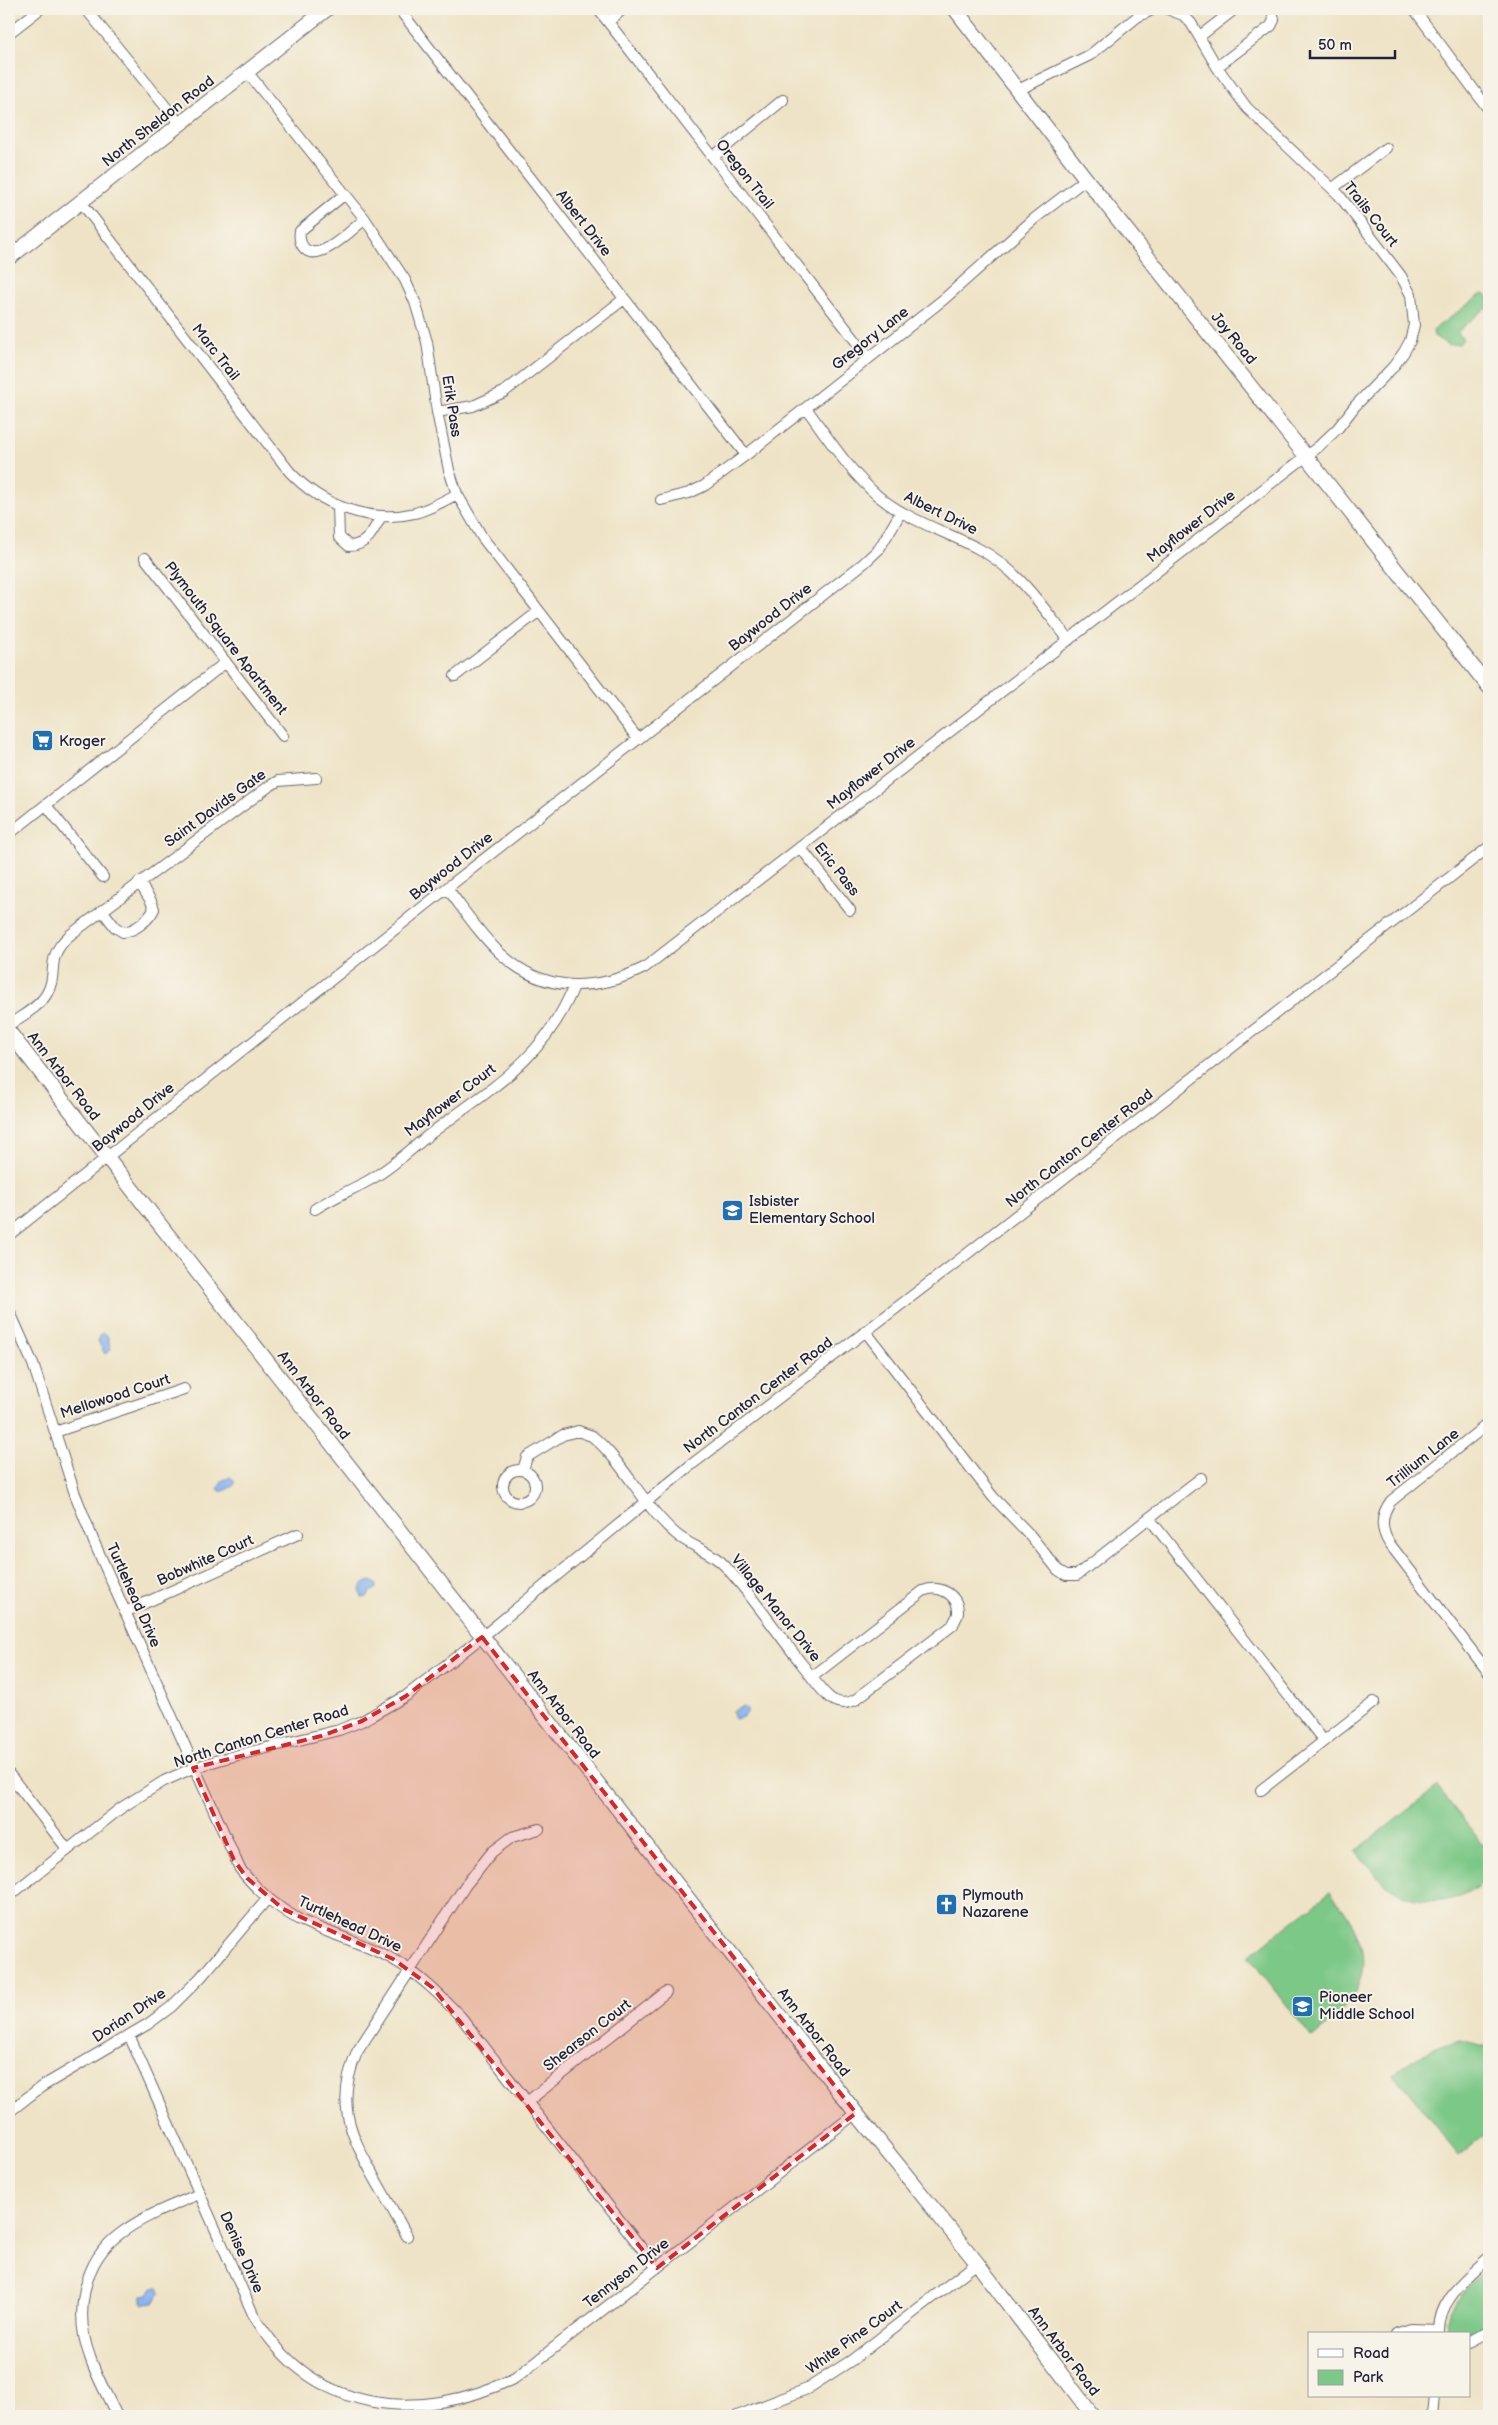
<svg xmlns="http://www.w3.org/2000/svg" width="1498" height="2425" viewBox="0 0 1498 2425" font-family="'Balsamiq Sans',sans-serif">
<rect width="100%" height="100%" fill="#f7f3e8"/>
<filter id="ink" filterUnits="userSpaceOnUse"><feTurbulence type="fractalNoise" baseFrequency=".02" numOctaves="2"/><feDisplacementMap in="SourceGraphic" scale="10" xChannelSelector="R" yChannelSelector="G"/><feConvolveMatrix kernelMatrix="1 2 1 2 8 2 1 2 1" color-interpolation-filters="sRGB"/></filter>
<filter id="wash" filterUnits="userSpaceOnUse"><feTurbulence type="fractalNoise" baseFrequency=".0096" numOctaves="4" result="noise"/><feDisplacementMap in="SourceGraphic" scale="20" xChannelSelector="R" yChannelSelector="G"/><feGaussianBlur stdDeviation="1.12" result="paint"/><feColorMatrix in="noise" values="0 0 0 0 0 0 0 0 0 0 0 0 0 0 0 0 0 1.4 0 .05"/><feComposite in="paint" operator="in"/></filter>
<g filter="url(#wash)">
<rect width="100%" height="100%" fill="#eee3c6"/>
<path fill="#7cc887" stroke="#4f7561" d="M 1482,294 L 1486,294 L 1489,298 L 1489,311 L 1486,308 L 1457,332 L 1463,339 L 1459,344 L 1448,345 L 1434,336 L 1433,331 L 1437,327 Z
M 1437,1787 L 1489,1852 L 1489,1878 C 1461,1903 1418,1910 1387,1885 C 1375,1875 1366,1863 1356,1851 Z
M 1330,1892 C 1380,1952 1372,1991 1312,2038 L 1249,1956 Z
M 1460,2040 L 1489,2047 L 1489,2131 L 1459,2155 L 1394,2074 C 1415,2057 1434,2047 1460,2040 Z
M 1489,2267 L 1489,2326 L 1469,2336 L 1469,2334 L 1449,2334 C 1436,2313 1475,2279 1489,2267 Z"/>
<path fill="#87b5f1" stroke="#546c96" d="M 102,1333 L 107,1335 L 111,1350 L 105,1354 L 98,1341 Z
M 230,1477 L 234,1480 L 234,1485 L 224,1491 L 220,1491 L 218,1488 L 222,1481 Z
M 371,1581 L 376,1584 L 376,1589 L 370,1592 L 367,1597 L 362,1598 L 360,1589 L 363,1584 Z
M 743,1707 L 747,1709 L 747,1713 L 742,1717 L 734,1719 L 733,1711 Z
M 153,2287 L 158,2287 L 160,2293 L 154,2303 L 144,2304 L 142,2301 L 142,2295 L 149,2294 Z"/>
</g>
<g filter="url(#ink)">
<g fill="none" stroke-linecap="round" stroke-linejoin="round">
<defs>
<path id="street" d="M 86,9 L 179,123
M 399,9 L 746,455
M 598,9 L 869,358
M 1414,9 L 1489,110
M 608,22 L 623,9
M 9,33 L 40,9
M 1200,36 L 1235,9
M 1217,67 L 1271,26 L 1274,20 L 1272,9
M 248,73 L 365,219 L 405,280 L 415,302 L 427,342 L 437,412 L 449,470 L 457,494 L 482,537 L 638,739
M 1018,90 L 1090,55 L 1137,17 L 1154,9
M 713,157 L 783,100
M 1333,188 L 1386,148
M 345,194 L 300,231 C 299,237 300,244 305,249 C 320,263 352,229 365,219
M 81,202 L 289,471 C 320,505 369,524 415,513 C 430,509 444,501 457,494
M 806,408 C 828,438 849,471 878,496 C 907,520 945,531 979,549 C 1018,569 1042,607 1069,640
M 437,412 L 473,406 L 504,392 L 624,299
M 661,500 L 689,493 L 704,486 L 746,455 L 944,299 L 1034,219 L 1086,179
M 338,506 L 339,537 L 349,546 C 367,546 374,530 381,516
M 145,558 L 283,736
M 455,676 L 538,612
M 46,805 L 103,877
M 9,834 L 226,662
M 800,847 L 850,910
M 447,888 C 464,910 480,935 501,954 C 543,993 595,992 644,968 L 1318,447 L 1338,428 L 1355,406 L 1393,367 L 1404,352 L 1410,341 L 1414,325 L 1411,295 L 1401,276 L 1339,195 L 1247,108 L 1217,67 L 1191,23 L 1183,15 L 1167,9
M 102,910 L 115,927 L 123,932 C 135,931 149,920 154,909 L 151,901 L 139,882
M 9,1025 C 21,1016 38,1008 46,995 C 60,972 43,959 70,935 L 268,787 L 278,781 L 316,778
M 315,1209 C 332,1198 349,1191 366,1182 C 389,1170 410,1150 430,1134 C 491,1088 544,1060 574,986
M 9,1235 L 447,888 L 864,563 L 879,549 L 901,512
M 9,1310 L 33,1364 L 75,1494 L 94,1542 L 240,1869 C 256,1889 276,1907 298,1919 C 329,1934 364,1943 394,1960 C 420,1975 440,1995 461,2017 L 657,2268
M 866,1332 L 993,1497 L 1030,1535 L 1058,1570 L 1066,1575 L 1077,1575 L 1149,1518 L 1324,1741 L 1261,1790
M 1489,1423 L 1391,1501 C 1381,1514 1380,1528 1389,1543 L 1489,1673
M 55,1432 L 184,1389
M503 1486a16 16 0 1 1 32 0a16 16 0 1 1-32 0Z
M 523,1470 L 527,1457 L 563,1435 L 578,1431 L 592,1436 C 624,1462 643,1506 676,1534 C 691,1547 712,1551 726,1567 C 753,1597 776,1631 801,1663 C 810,1674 819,1689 830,1698 C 838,1704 847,1704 855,1700 L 953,1625 C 954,1621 958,1616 958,1613 C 959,1594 938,1584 923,1591 L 812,1677
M 1149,1518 L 1201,1478
M 125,1612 L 298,1534
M 1324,1741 L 1374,1702
M 9,1774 L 68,1850
M 9,1896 L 121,1808 L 164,1781 L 193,1768 L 222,1759 L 339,1730 L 362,1721 L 406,1696 L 482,1637 L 691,1465 L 963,1257 L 1489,847
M 129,2035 L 253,2314 C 312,2414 417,2425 515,2378 L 856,2113
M 527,2102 L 666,1992
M 9,2112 L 41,2087 L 148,2024 L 171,2007 L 201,1977 L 268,1898
M 407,2236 C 396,2215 384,2195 373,2175 C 348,2130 336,2102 357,2052 L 465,1886 L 492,1852 L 512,1837 L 539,1829
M 1395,2334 L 1411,2329 L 1438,2330
M 1439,2334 C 1437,2300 1466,2280 1489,2258
M 1469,2343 L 1489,2332
M 117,2416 C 108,2397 97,2378 90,2357 C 74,2314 82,2261 121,2233 C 144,2216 173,2205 199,2194
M 737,2416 L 807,2389 L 852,2360 L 977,2263
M 1432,2416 L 1434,2396"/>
<path id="secondary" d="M 955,9 L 1086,179 L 1489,687
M 9,258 L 327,9
M 9,1032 L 856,2113 L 977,2263 L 1093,2416"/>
</defs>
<use href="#street" stroke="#69666c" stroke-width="12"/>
<use href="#secondary" stroke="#69666c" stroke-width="16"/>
<use href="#street" stroke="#fff" stroke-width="10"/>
<use href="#secondary" stroke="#fff" stroke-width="14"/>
</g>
</g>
<path fill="#d62828" fill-opacity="0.2" stroke="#d62828" stroke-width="4" stroke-dasharray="10 6" stroke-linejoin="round" d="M 482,1637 L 856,2113 L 657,2268 L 433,1988 L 393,1959 L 283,1909 L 247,1878 L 234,1860 L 193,1768 L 321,1736 L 362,1721 L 406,1696 Z"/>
<defs>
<symbol id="supermarket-square" viewBox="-11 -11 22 22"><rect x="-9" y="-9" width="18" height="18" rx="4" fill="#1f6fb2" stroke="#f7f3e8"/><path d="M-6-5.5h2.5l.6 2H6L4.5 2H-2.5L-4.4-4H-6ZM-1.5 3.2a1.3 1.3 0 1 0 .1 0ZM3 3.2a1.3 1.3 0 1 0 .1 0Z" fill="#fff"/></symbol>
<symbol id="school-square" viewBox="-11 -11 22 22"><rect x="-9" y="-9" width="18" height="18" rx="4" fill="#1f6fb2" stroke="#f7f3e8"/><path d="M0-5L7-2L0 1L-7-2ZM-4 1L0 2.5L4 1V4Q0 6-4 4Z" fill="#fff"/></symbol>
<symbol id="church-square" viewBox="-11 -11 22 22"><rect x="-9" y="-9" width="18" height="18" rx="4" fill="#1f6fb2" stroke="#f7f3e8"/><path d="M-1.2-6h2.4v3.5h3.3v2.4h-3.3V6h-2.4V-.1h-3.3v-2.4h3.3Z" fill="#fff"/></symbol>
</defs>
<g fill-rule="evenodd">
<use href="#supermarket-square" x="30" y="728" width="25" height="25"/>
<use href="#school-square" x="720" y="1198" width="25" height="25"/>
<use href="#church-square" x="934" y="1892" width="25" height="25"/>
<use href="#school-square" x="1290" y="1994" width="25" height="25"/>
</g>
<g text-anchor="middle" stroke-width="4" stroke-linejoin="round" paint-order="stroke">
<g font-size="15" fill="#22223b" stroke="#f7f3e8">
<text transform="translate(158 121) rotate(-38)" y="5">North Sheldon Road</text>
<text transform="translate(745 174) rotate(52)" y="5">Oregon Trail</text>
<text transform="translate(1371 214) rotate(52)" y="5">Trails Court</text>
<text transform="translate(584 223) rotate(52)" y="5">Albert Drive</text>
<text transform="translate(870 338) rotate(-38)" y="5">Gregory Lane</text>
<text transform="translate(1234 338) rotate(51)" y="5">Joy Road</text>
<text transform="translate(216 352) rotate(52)" y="5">Marc Trail</text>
<text transform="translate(452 406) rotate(81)" y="5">Erik Pass</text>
<text transform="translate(941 513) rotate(26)" y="5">Albert Drive</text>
<text transform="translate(1191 526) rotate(-38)" y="5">Mayflower Drive</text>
<text transform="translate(770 617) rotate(-38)" y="5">Baywood Drive</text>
<text transform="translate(226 638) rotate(52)" y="5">Plymouth Square Apartment</text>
<text transform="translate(871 773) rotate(-38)" y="5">Mayflower Drive</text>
<text transform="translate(215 808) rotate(-36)" y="5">Saint Davids Gate</text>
<text transform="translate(451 866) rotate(-38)" y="5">Baywood Drive</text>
<text transform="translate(837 869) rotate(52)" y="5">Eric Pass</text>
<text transform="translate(64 1076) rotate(52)" y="5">Ann Arbor Road</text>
<text transform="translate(450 1100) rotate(-37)" y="5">Mayflower Court</text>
<text transform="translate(133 1117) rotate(-39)" y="5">Baywood Drive</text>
<text transform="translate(1079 1148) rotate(-38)" y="5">North Canton Center Road</text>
<text transform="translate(314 1395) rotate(52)" y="5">Ann Arbor Road</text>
<text transform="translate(758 1395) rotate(-37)" y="5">North Canton Center Road</text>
<text transform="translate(115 1396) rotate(-18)" y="5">Mellowood Court</text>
<text transform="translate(1423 1458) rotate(-38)" y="5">Trillium Lane</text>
<text transform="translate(205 1560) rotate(-24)" y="5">Bobwhite Court</text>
<text transform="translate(134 1595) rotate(66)" y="5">Turtlehead Drive</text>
<text transform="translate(776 1608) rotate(51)" y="5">Village Manor Drive</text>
<text transform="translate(564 1714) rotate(52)" y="5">Ann Arbor Road</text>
<text transform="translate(261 1736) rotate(-17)" y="5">North Canton Center Road</text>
<text transform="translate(350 1924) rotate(25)" y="5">Turtlehead Drive</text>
<text transform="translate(129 2015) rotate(-34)" y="5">Dorian Drive</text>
<text transform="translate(814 2032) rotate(52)" y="5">Ann Arbor Road</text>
<text transform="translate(587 2035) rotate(-38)" y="5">Shearson Court</text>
<text transform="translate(242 2252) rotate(66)" y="5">Denise Drive</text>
<text transform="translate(626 2273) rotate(-38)" y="5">Tennyson Drive</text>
<text transform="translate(854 2337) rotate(-36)" y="5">White Pine Court</text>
<text transform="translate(1064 2351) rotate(53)" y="5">Ann Arbor Road</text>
</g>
<g font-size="15" fill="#22223b" stroke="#f7f3e8" text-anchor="start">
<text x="59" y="746">Kroger</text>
<text x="749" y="1206">Isbister<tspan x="749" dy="17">Elementary School</tspan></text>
<text x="962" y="1900">Plymouth<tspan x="962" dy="17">Nazarene</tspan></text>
<text x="1319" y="2002">Pioneer<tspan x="1319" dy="17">Middle School</tspan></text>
</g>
</g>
<rect width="1498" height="2425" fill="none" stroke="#f7f3e8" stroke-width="30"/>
<rect x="1308" y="2332" width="162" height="65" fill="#f7f3e8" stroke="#a29fa3"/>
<rect x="1318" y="2349" width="25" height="8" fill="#ffffff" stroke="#a29fa3"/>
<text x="1353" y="2358" font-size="15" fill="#22223b">Road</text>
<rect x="1318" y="2370" width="25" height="15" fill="#7cc887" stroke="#a29fa3"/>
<text x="1353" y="2382" font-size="15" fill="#22223b">Park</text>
<path d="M1310 50v8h85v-8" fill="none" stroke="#22223b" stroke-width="2.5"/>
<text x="1318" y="50" font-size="15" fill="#22223b" stroke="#f7f3e8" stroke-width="4" paint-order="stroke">50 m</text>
</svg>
